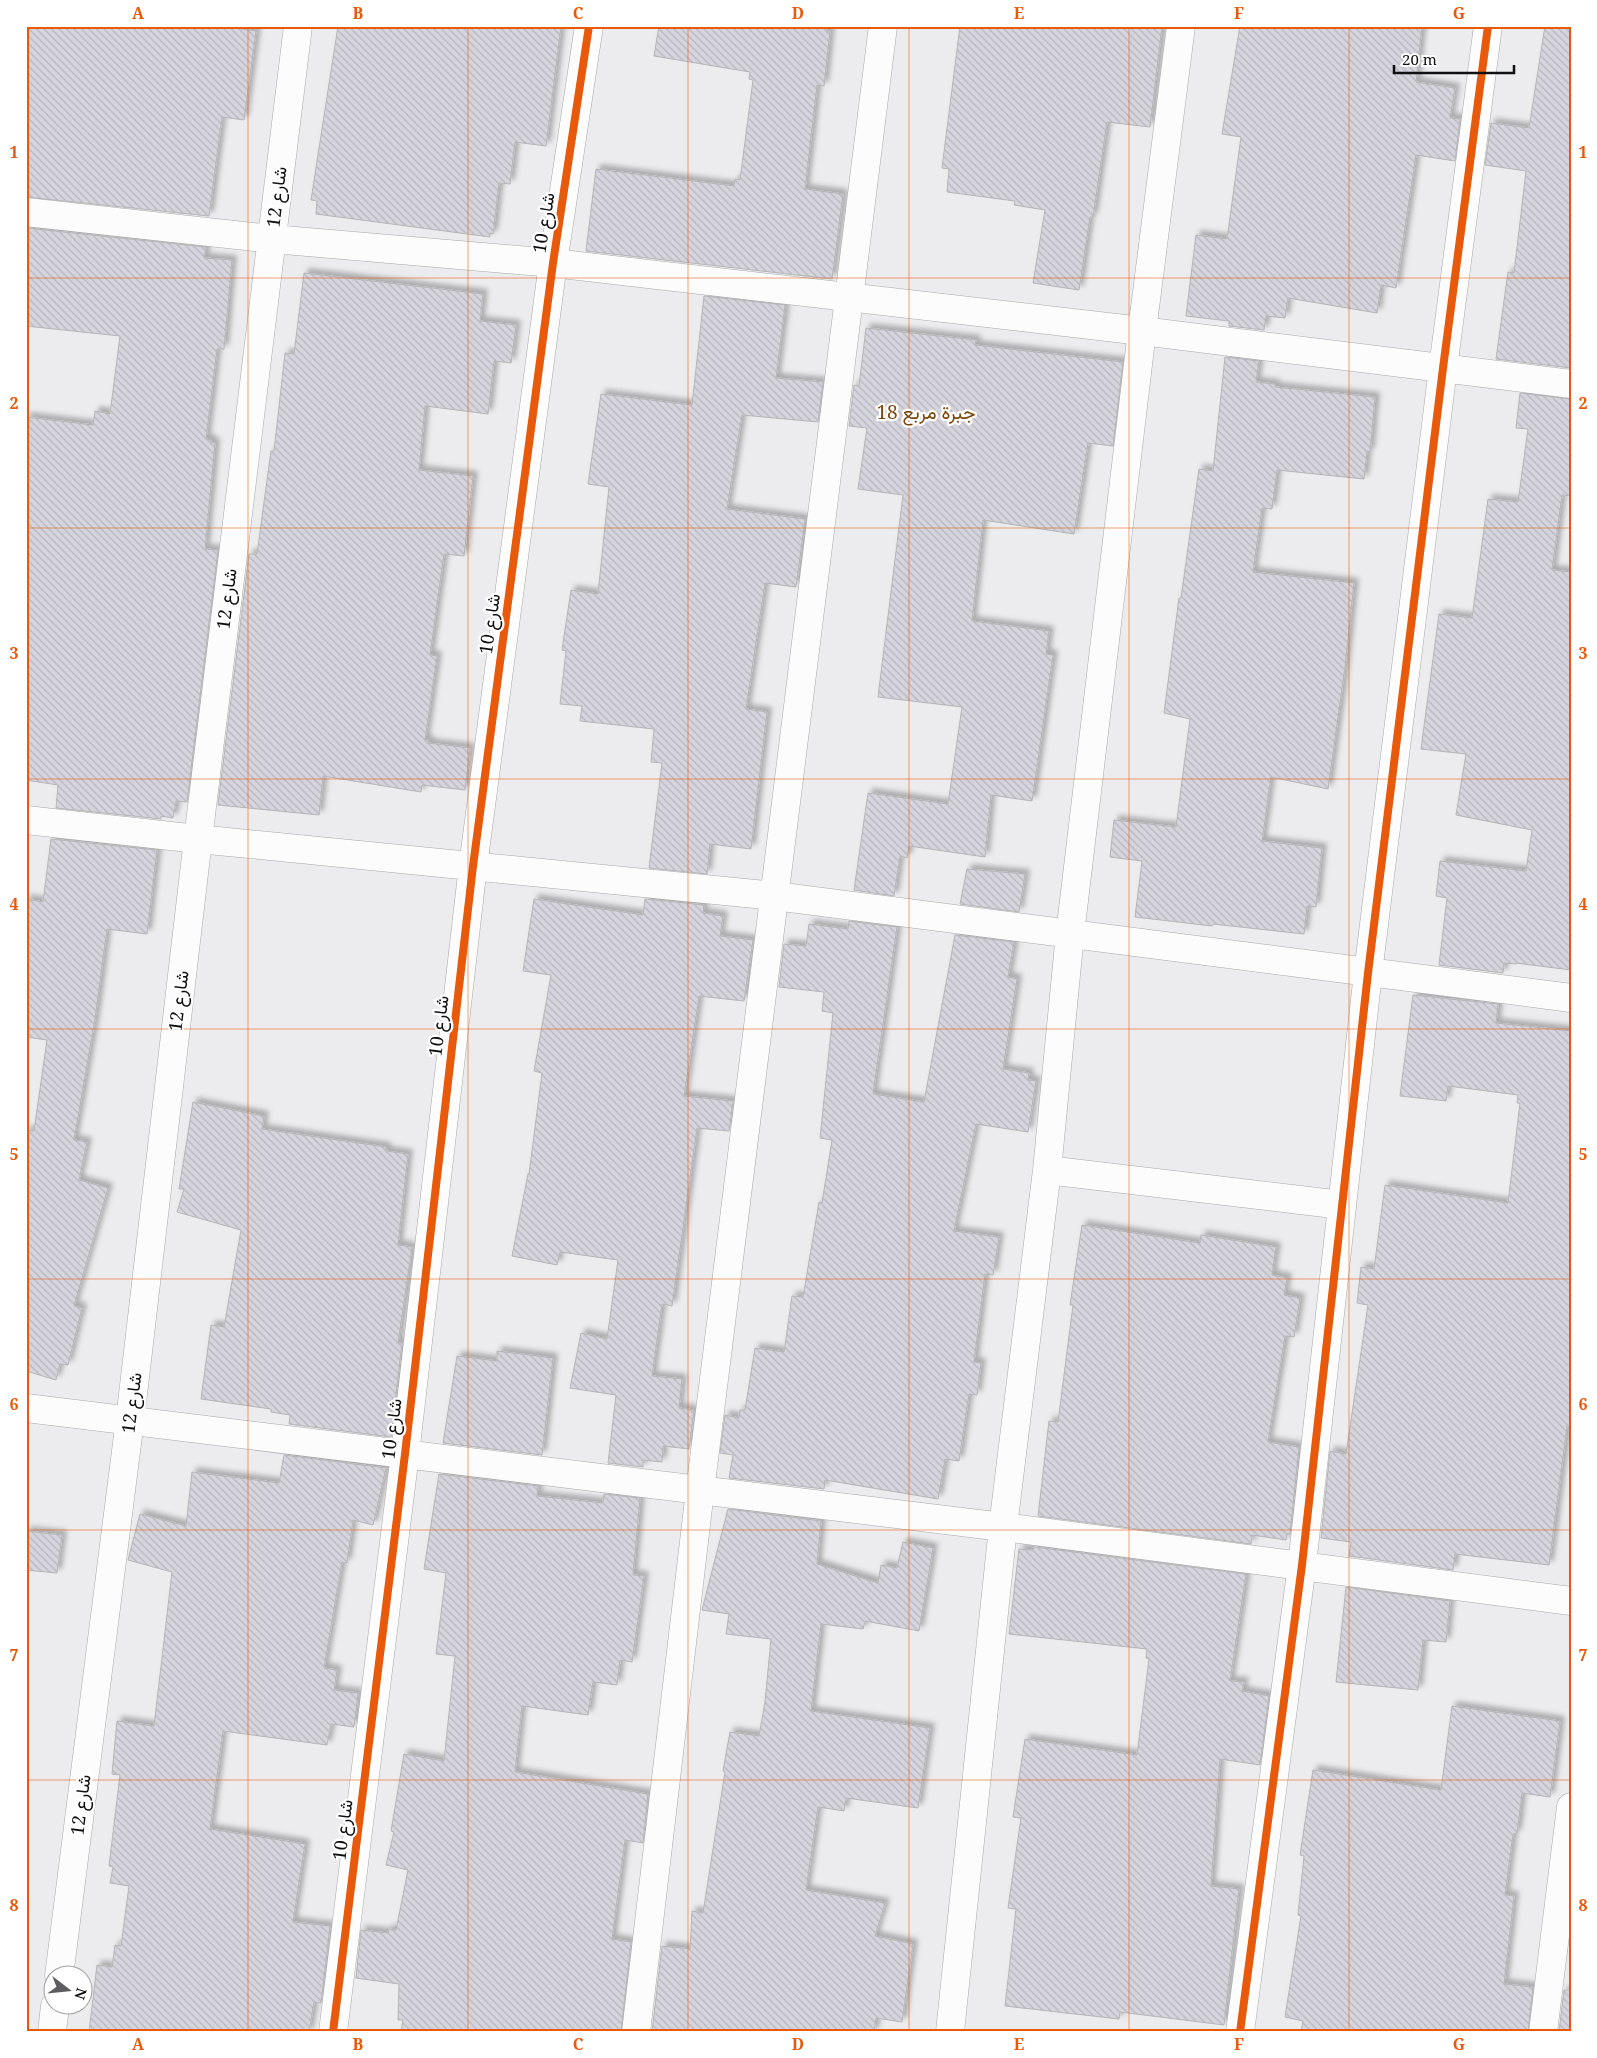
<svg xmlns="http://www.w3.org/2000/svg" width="1597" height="2058" viewBox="0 0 1597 2058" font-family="'Noto Serif',Vazirmatn,serif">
<defs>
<pattern id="building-back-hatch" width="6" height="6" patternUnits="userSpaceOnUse" patternTransform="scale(1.25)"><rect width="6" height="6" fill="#d6d4dd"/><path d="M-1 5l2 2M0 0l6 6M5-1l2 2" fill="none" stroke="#b7b5bd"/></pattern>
<filter id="shadow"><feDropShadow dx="4.5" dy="-4.5" stdDeviation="2.5" flood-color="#0004"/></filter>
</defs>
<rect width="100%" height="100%" fill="#ecebee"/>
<path fill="url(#building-back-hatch)" stroke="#b5b5b6" filter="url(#shadow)" d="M 26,26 L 221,26 L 256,31 L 244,120 L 222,117 L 209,216 L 26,197 Z
M 338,26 L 561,26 L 546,146 L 515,142 L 510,184 L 499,183 L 493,234 L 490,233 L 490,237 L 316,214 L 317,201 L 311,200 Z
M 659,26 L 827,26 L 827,31 L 830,31 L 824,86 L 817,85 L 805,189 L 843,194 L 832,279 L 586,251 L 596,169 L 734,186 L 735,179 L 740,180 L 753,80 L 749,79 L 750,72 L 654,56 Z
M 960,26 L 1162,26 L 1150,127 L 1107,122 L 1093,217 L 1090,217 L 1079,290 L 1033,283 L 1045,210 L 1014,205 L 1015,201 L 947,192 L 949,169 L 942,168 Z
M 1240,26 L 1422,26 L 1416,82 L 1455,88 L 1450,118 L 1460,119 L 1455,161 L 1416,155 L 1396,288 L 1381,285 L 1377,313 L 1288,298 L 1285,318 L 1266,316 L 1264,330 L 1229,326 L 1229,321 L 1186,316 L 1196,235 L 1227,239 L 1241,137 L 1222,134 Z
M 1545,26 L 1571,26 L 1571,368 L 1496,359 L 1508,272 L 1514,273 L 1526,171 L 1485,165 L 1491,123 L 1529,128 Z
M 26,228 L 206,247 L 204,258 L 232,260 L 224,349 L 217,349 L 206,439 L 211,440 L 211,442 L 215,443 L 205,549 L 218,550 L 187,802 L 176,801 L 173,818 L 161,816 L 161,819 L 56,808 L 58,785 L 26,780 L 26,417 L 93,425 L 95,411 L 110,414 L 120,336 L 26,326 Z
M 304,273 L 483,294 L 480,321 L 516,325 L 511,363 L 494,361 L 488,414 L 425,406 L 419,470 L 473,476 L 464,556 L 444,554 L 430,655 L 437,656 L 425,740 L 429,740 L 428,743 L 470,748 L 465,790 L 422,785 L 421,792 L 323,776 L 319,815 L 218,805 L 249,554 L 257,554 L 271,451 L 274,451 L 285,353 L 294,354 Z
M 704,296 L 785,305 L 776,378 L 823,382 L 818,422 L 742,415 L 727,509 L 805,519 L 796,587 L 765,583 L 746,709 L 767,712 L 751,849 L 710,844 L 707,874 L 649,868 L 662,763 L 651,762 L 654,729 L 580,721 L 582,706 L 560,704 L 566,651 L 562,650 L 571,590 L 598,594 L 609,487 L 588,484 L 601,394 L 692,405 Z
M 866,328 L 976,340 L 975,345 L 1123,362 L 1113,446 L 1088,443 L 1074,534 L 983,520 L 972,621 L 1049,631 L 1046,654 L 1053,655 L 1032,801 L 991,795 L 985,857 L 909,846 L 907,858 L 900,856 L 894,896 L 854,890 L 868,793 L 948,804 L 962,707 L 878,697 L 903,495 L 858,489 L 867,428 L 849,426 L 854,385 L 859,386 Z
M 1225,357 L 1259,361 L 1256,382 L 1275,384 L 1275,387 L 1375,397 L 1370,452 L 1367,451 L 1364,479 L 1277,470 L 1272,509 L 1262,508 L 1253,572 L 1354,583 L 1345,667 L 1328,789 L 1271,777 L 1262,841 L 1322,848 L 1316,907 L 1307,906 L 1304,934 L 1213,924 L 1212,926 L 1135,917 L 1142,861 L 1110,857 L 1114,820 L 1176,827 L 1190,719 L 1164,713 L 1179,598 L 1181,598 L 1199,469 L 1213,471 Z
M 1520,393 L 1571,399 L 1571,496 L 1562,495 L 1552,570 L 1571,572 L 1571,970 L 1516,963 L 1516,964 L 1504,963 L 1503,973 L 1439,965 L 1447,898 L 1436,896 L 1440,861 L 1526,871 L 1532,830 L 1456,815 L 1466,754 L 1421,749 L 1439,614 L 1472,618 L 1488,499 L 1518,502 L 1528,429 L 1516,428 Z
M 51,839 L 157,850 L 147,934 L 107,929 L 95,1019 L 74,1140 L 87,1142 L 79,1180 L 108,1188 L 74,1306 L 82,1308 L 68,1365 L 60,1364 L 56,1380 L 26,1371 L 26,1130 L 34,1131 L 47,1040 L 26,1037 L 26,899 L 43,902 Z
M 967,869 L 1025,874 L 1019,912 L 960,904 Z
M 534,899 L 643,915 L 645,899 L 704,905 L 703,913 L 723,916 L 720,936 L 753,940 L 744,1001 L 699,996 L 684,1096 L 733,1101 L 729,1131 L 697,1128 L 672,1306 L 662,1304 L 652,1376 L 682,1379 L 679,1408 L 694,1410 L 689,1449 L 663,1446 L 662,1462 L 643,1460 L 643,1467 L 608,1463 L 616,1395 L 570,1388 L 581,1333 L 607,1339 L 618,1260 L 560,1252 L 557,1265 L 512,1256 L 528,1174 L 529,1174 L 542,1073 L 534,1071 L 551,975 L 523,971 Z
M 849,921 L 897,927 L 873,1094 L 924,1102 L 955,935 L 1014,942 L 1008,977 L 1017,979 L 1003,1069 L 1029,1073 L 1028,1080 L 1036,1081 L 1028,1132 L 976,1124 L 954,1231 L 999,1237 L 993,1275 L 985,1274 L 974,1362 L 981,1363 L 977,1395 L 969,1394 L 959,1461 L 945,1459 L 938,1499 L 825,1480 L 824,1489 L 729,1478 L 733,1455 L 720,1453 L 725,1415 L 739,1418 L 740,1410 L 745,1410 L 755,1348 L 784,1352 L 792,1296 L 803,1297 L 819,1202 L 822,1203 L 832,1140 L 820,1138 L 833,1013 L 822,1011 L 824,992 L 779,987 L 784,944 L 806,946 L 809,924 L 848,929 Z
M 1413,995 L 1498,1004 L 1496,1023 L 1571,1031 L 1571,1427 L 1567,1426 L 1549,1565 L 1455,1554 L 1453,1570 L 1349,1556 L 1351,1542 L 1321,1538 L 1330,1451 L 1346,1454 L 1368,1305 L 1357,1303 L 1361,1267 L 1374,1269 L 1385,1185 L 1508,1203 L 1520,1103 L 1517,1103 L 1518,1095 L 1448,1086 L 1446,1101 L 1400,1096 Z
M 193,1102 L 264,1116 L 262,1129 L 386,1147 L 386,1151 L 408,1154 L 398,1245 L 412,1247 L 398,1343 L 402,1343 L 391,1437 L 289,1424 L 290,1415 L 271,1412 L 271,1409 L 201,1399 L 211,1325 L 224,1327 L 241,1230 L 177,1212 L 184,1189 L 179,1189 Z
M 1082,1225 L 1200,1243 L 1201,1235 L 1276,1247 L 1272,1275 L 1287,1278 L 1284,1295 L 1300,1298 L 1294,1337 L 1285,1336 L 1268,1442 L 1299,1447 L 1290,1534 L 1287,1534 L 1286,1540 L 1252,1535 L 1251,1544 L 1038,1516 L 1049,1421 L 1058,1422 L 1073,1305 L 1070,1305 Z
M 497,1351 L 553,1358 L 542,1455 L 443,1443 L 457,1356 L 497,1361 Z
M 284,1455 L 386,1468 L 373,1525 L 353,1520 L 347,1563 L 342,1562 L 324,1668 L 337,1670 L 334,1690 L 358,1693 L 354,1727 L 331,1724 L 327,1745 L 223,1731 L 210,1829 L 305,1844 L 293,1922 L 330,1926 L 321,2003 L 314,2002 L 309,2032 L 89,2032 L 97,1965 L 112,1967 L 115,1945 L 121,1946 L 129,1886 L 110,1883 L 113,1867 L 109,1866 L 120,1775 L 112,1774 L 117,1721 L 154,1726 L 172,1572 L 128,1560 L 140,1514 L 186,1526 L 192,1472 L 279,1483 Z
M 439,1474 L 538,1486 L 537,1496 L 603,1503 L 604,1494 L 640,1498 L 633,1575 L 644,1576 L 632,1662 L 620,1660 L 617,1685 L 593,1682 L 588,1715 L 522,1706 L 515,1772 L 648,1794 L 643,1843 L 625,1840 L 612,1939 L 631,1942 L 621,2032 L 401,2032 L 403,2020 L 398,2020 L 399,1984 L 356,1978 L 361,1930 L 388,1933 L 389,1929 L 396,1930 L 408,1870 L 386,1865 L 394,1832 L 391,1831 L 404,1754 L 444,1761 L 455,1656 L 436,1654 L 446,1573 L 424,1569 Z
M 728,1509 L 821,1521 L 817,1564 L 878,1583 L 881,1565 L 897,1568 L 903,1542 L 933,1548 L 919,1631 L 865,1621 L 863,1629 L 821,1624 L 811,1711 L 930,1728 L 918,1808 L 846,1798 L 844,1811 L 818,1807 L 806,1890 L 885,1903 L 875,1936 L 913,1944 L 902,2022 L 876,2018 L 874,2032 L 652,2032 L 662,1946 L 690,1949 L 692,1911 L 703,1913 L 725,1772 L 723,1771 L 730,1732 L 759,1736 L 765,1702 L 771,1639 L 726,1634 L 729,1614 L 702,1610 Z
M 26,1531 L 62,1535 L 57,1573 L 26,1570 Z
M 1034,1547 L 1246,1574 L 1230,1681 L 1244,1682 L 1242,1691 L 1269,1696 L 1260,1765 L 1220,1759 L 1211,1886 L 1239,1889 L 1224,2025 L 1120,2012 L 1119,2019 L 1005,2006 L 1016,1909 L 1008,1908 L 1021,1818 L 1013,1817 L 1025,1739 L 1137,1755 L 1149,1659 L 1146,1658 L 1147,1649 L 1009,1634 L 1019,1549 L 1033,1550 Z
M 1346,1587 L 1450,1601 L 1446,1642 L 1423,1640 L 1418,1690 L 1336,1682 Z
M 1452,1706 L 1560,1721 L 1550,1797 L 1522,1793 L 1517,1833 L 1513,1834 L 1505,1895 L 1514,1896 L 1504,1984 L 1533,1987 L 1528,2032 L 1301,2032 L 1303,2021 L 1285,2017 L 1301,1916 L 1298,1915 L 1304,1856 L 1300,1855 L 1313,1770 L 1441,1790 Z
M 1564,1990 L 1571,1990 L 1571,2032 L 1559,2032 Z"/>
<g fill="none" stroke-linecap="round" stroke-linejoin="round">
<defs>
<path id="minor" d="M 26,212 L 272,239 L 553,263 L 1142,331 L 1571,384
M 26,820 L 198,839 L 775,896 L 1571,998
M 1047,1170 L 1342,1205
M 26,1408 L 1003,1527 L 1571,1601
M 59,1976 L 130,1420 L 198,839 L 298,26
M 52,2032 L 55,2006
M 333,2032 L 405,1454 L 473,866 L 553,263 L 589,26
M 636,2032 L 700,1491 L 883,26
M 950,2032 L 1003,1527 L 1047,1170 L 1070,934 L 1142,331 L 1181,26
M 1240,2032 L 1302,1565 L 1368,973 L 1443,368 L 1488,26
M 1543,2032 L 1571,1807"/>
</defs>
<use href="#minor" stroke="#a8a8aa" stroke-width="29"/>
<use href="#minor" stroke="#fcfcfc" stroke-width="28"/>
<defs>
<path id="cycleway" d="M 333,2032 L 405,1454 L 473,866 L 553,263 L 589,26
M 1240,2032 L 1302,1565 L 1368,973 L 1443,368 L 1488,26"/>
</defs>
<use href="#cycleway" stroke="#fff" stroke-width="11"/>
<use href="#cycleway" stroke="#e8590c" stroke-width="8"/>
</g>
<path fill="none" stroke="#e8590c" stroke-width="1" stroke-opacity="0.55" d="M 248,26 L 248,2032M 468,26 L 468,2032M 688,26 L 688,2032M 909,26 L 909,2032M 1129,26 L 1129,2032M 1349,26 L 1349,2032M 26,278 L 1571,278M 26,528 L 1571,528M 26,779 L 1571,779M 26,1029 L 1571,1029M 26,1279 L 1571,1279M 26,1530 L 1571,1530M 26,1780 L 1571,1780"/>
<g text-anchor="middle" stroke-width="4.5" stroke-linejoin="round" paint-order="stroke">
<g font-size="18" fill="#101012" stroke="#fff">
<text transform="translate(277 197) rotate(-83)" y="6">شارع 12</text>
<text transform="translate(544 223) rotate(-81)" y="6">شارع 10</text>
<text transform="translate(227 599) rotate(-83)" y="6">شارع 12</text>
<text transform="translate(490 624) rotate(-82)" y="6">شارع 10</text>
<text transform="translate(179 1001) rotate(-83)" y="6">شارع 12</text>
<text transform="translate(439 1026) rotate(-83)" y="6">شارع 10</text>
<text transform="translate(132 1403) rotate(-83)" y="6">شارع 12</text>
<text transform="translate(392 1429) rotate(-83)" y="6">شارع 10</text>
<text transform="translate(81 1805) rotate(-83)" y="6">شارع 12</text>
<text transform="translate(343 1830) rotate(-83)" y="6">شارع 10</text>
</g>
<g font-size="19" fill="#7c460a" stroke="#fff">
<text x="926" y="419">جبرة مربع 18</text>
</g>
</g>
<rect width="1597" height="2058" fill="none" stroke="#ffffff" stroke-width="55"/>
<g transform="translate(68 1990) rotate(106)"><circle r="24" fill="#ffffff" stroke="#9f9fa0"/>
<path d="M0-4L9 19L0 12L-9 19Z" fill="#5d5d5f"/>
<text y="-8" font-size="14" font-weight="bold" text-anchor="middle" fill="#101012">N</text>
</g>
<path d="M1394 65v8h120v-8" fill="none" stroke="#101012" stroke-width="2.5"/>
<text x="1402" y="65" font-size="15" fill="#101012" stroke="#ffffff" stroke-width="4" paint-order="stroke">20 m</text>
<rect x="28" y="28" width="1542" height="2002" fill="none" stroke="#e8590c" stroke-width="2"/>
<g font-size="16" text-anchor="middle" font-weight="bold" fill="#e8590c">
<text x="138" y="19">A</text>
<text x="358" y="19">B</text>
<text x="578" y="19">C</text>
<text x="798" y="19">D</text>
<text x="1019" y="19">E</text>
<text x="1239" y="19">F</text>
<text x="1459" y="19">G</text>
<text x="14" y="158">1</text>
<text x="1583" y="158">1</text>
<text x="14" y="409">2</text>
<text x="1583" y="409">2</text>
<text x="14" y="659">3</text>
<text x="1583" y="659">3</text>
<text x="14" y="910">4</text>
<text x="1583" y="910">4</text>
<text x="14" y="1160">5</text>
<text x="1583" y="1160">5</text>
<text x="14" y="1410">6</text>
<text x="1583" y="1410">6</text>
<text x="14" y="1661">7</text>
<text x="1583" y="1661">7</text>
<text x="14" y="1911">8</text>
<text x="1583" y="1911">8</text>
<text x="138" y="2050">A</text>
<text x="358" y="2050">B</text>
<text x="578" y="2050">C</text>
<text x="798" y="2050">D</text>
<text x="1019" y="2050">E</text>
<text x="1239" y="2050">F</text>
<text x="1459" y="2050">G</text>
</g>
</svg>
